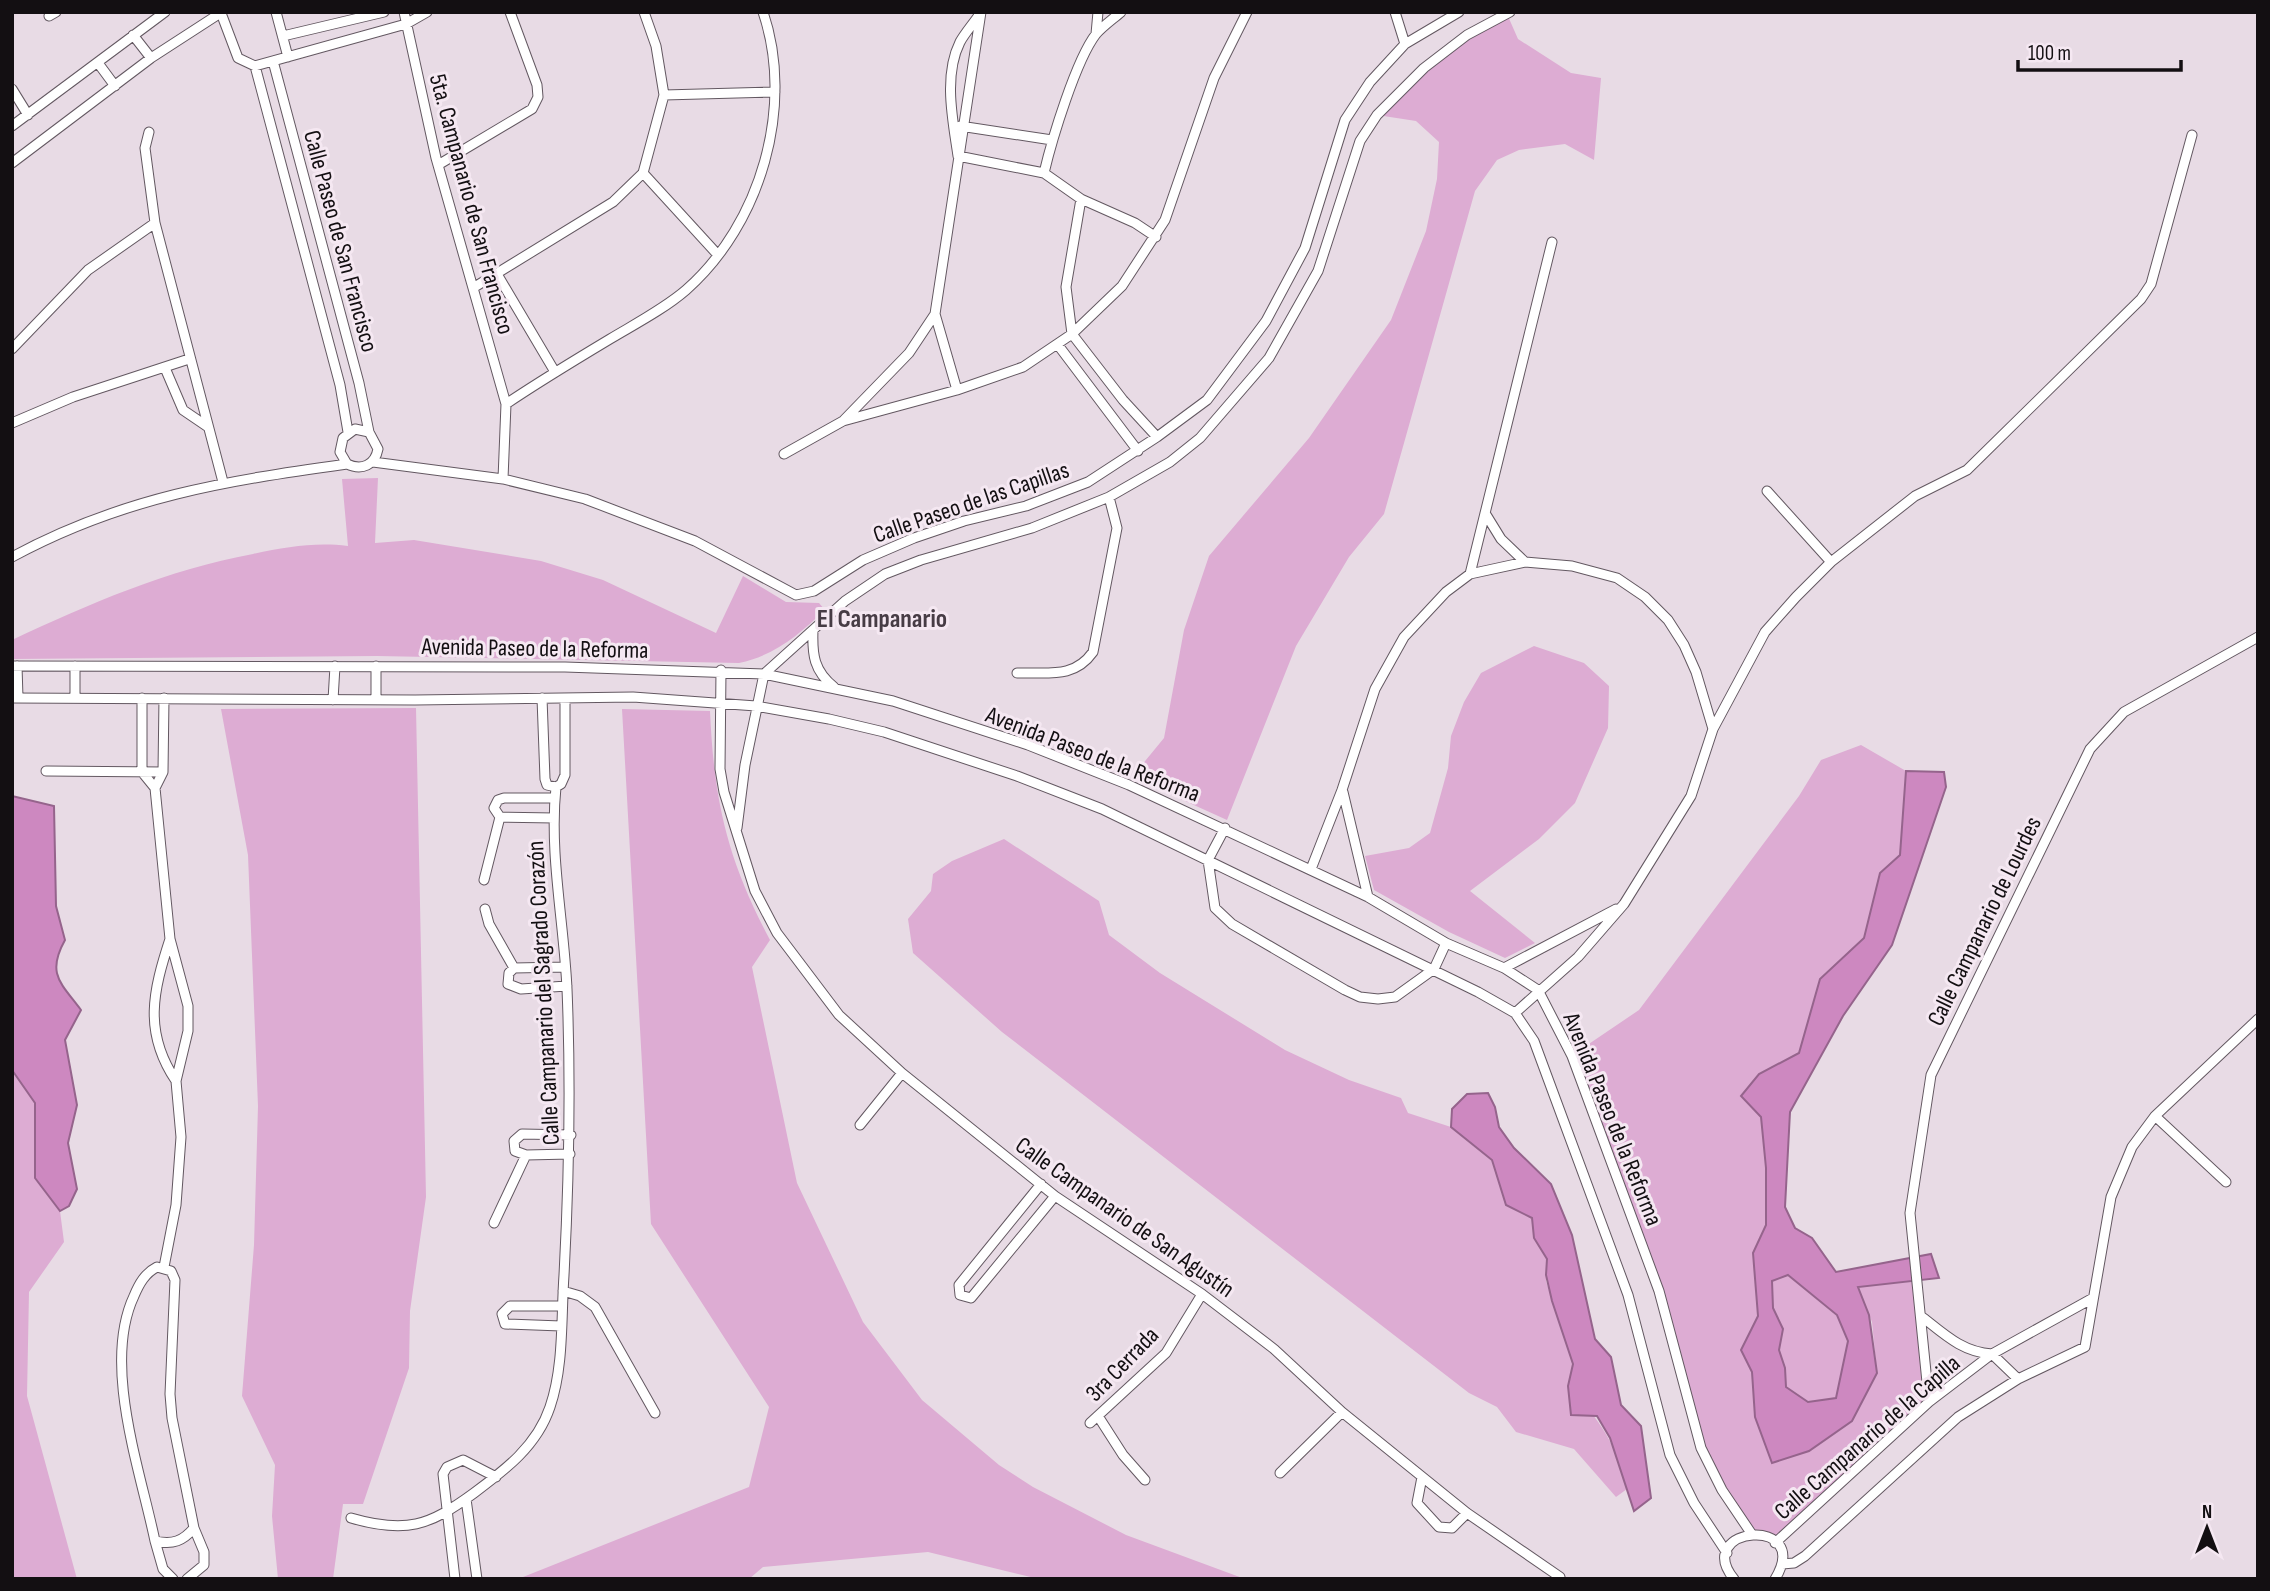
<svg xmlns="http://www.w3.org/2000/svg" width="2270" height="1591" viewBox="0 0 2270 1591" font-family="'Sofia Sans Condensed',sans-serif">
<rect width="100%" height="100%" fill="#e8dbe5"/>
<path fill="#ddacd3" d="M 1507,14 L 1518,39 L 1571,73 L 1601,78 L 1594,160 L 1565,144 L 1519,150 L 1497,160 L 1475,191 L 1384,514 L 1349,557 L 1296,646 L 1227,820 L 1132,777 L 1164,738 L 1184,630 L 1209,556 L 1309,438 L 1391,320 L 1426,231 L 1437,179 L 1439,142 L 1416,121 L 1377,115 L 1424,68 Z
M 378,478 L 375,543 L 414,540 L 541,561 L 603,580 L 716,633 L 743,576 L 786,602 L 819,603 L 825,610 C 798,635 776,655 739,663 L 377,656 L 12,659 L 12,640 C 91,603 167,570 253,554 C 286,547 315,542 348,546 L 342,479 Z
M 1534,646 L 1584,663 L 1609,686 L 1608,728 L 1575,803 L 1539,839 L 1470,891 L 1535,943 L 1505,958 L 1449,932 L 1374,890 L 1365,856 L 1409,848 L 1430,833 L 1448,768 L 1451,736 L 1464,702 L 1481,673 Z
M 416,708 L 426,1197 L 410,1311 L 409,1368 L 363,1504 L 343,1504 L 333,1579 L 278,1579 L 272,1516 L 275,1465 L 242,1396 L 254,1245 L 258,1106 L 248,855 L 221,709 Z
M 622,709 L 710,711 C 714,801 727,859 770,940 L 752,967 L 797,1183 L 863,1322 L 922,1400 L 999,1465 L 1033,1487 L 1126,1535 L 1245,1579 L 1039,1579 L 928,1552 L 763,1567 L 749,1579 L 518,1579 L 749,1487 L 769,1407 L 651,1224 Z
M 1861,745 L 1906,771 L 1900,855 L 1880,873 L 1864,938 L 1820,979 L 1799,1053 L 1759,1074 L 1766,1168 L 1766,1225 L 1753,1253 L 1758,1316 L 1741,1350 L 1752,1372 L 1755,1417 L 1772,1463 L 1809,1451 L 1877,1373 L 1872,1322 L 1858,1287 L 1917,1281 L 1928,1400 L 1774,1541 L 1751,1533 L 1701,1444 L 1690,1391 L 1574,1054 L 1639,1010 L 1799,796 L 1821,760 Z
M 1004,839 L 1099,901 L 1109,935 L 1160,973 L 1285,1050 L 1349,1080 L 1401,1098 L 1408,1113 L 1451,1127 L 1492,1160 L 1506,1205 L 1532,1218 L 1534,1238 L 1547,1259 L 1546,1281 L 1573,1364 L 1568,1386 C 1600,1420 1616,1443 1627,1489 L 1616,1497 L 1574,1449 L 1516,1432 L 1497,1407 L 1469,1393 L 1002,1032 L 913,953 L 908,919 L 931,891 L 933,874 L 952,861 Z
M 12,1070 L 35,1103 L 35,1178 L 60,1211 L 64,1242 L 29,1292 L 27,1396 L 77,1579 L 12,1579 Z
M 1788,1275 L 1837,1315 L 1848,1341 L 1836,1398 L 1808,1402 L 1785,1387 L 1785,1368 L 1779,1350 L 1783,1329 L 1773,1308 L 1772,1281 Z"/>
<path fill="#cd88c0" stroke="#95648c" stroke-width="2" fill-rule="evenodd" d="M 1906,771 L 1944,772 L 1946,787 L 1892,945 L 1843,1016 L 1790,1112 L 1785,1207 L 1795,1228 L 1812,1238 L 1836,1272 L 1931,1254 L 1939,1278 L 1858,1287 L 1869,1315 L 1877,1373 L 1852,1421 L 1809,1451 L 1772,1463 L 1755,1417 L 1752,1372 L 1741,1350 L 1758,1316 L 1753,1253 L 1766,1225 L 1766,1168 L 1761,1117 L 1741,1096 L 1759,1074 L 1799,1053 L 1820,979 L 1864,938 L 1880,873 L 1900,855 ZM 1788,1275 L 1837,1315 L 1848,1341 L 1836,1398 L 1808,1402 L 1786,1387 L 1785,1368 L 1779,1350 L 1783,1329 L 1773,1308 L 1772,1281 Z
M 12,796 L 54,806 L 56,906 L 65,940 C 46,974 61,983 81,1010 L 65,1040 L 77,1105 L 68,1143 L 77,1189 L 69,1206 L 60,1211 L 35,1178 L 35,1103 L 12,1070 Z
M 1488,1093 L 1495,1107 L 1499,1127 L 1514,1148 L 1551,1184 L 1572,1235 L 1595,1339 L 1611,1357 L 1621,1405 L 1641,1426 L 1651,1498 L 1634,1511 L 1610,1438 L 1597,1416 L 1571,1415 L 1568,1386 L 1573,1364 L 1552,1301 L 1546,1275 L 1547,1259 L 1534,1238 L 1532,1218 L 1506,1205 L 1492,1160 L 1451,1127 L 1452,1109 L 1467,1094 Z"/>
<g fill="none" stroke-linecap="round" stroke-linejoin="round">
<defs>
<path id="minor" d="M 276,12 L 288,57
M 404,12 L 436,158 L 506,404 L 503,479
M 1121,12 C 1113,19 1103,26 1096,34 C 1076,60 1052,139 1044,173 L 1081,199 L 1066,287 L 1072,334 L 1123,400 L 1157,437
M 1395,12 L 1405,44
M 221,13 L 238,58 L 255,66 L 406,24 L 427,12
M 979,15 C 973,24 965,33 960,42 C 943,76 953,121 958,156 L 1044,173
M 49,16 L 56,12
M 1096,34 L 1098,12
M 133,35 L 151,58
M 283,36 L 384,12
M 273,61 L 359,383 L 369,432
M 98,63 L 115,86
M 255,66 L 340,385 L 348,432
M 12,89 L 28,115
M 664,95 L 775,92
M 12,126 L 165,12
M 960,126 L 1052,140
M 149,132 L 145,148 L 155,223 L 223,482
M 12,163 L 151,58 L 222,12
M 438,165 L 532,109 L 538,97 L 537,85 L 510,12
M 643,173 L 718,255
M 1081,199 L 1135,223 L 1156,237
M 497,274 L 555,372
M 473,288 L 613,202 L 643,173 L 664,95 L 656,46 L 644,12
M 935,314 L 957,390
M 1058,345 L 1138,451
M 12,349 L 88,270 L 155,223
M 165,368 L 183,410 L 208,427
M 506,404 C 540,381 575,360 610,339 C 635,324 664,309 686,290 C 761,224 795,106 763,12
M 844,420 L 909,353 L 935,314 L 981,12
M 12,423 L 73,397 L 189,359
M 784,454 L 843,421 L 957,390 L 1023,367 L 1072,334 L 1122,286 L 1165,220 L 1214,78 L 1247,12
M 373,462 L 503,479 L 585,499 L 695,541 L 796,595 L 814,591 L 863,560 L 914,538 L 964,521 L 1026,506 L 1088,482 L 1157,437 L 1207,400 L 1266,321 L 1305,248 L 1345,120 L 1370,82 L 1405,44 L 1459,12
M 1767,491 L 1831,562
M 1485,513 L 1501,539 L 1525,562
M 12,557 C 123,497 225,481 347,464 C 362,471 375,465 378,449 L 369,432 L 355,429 L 343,438 L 340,452 L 347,464
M 1470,574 L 1552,242
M 813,630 C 812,655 814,671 834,687
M 12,666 L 565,667 L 764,674 L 893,701 L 1028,745 L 1129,785 L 1368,897 L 1446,943 L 1504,968 L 1538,990 L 1572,1056 L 1659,1291 L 1701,1448 L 1722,1490 L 1751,1533
M 17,666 L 18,698
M 75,666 L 75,698
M 376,666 L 376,700
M 721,670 L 720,769 L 724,792 L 755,891 L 777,933 L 839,1015 L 902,1073 L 1055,1196 L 1202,1294 L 1274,1349 L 1342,1412 L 1467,1513 L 1560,1577
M 1017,673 C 1048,672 1074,679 1093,652 L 1117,528 L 1109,497
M 12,698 L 415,700 L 633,697 L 756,706 L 829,719 L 884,732 L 1017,776 L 1102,809 L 1478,992 L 1515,1013 L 1534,1041 L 1628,1295 L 1670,1455 L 1694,1503 L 1727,1553
M 142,698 L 142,772 L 155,788
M 164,698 L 163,772 L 155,788 L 170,939 L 188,1006 L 188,1031 L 176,1081 L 181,1137 L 176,1205 L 164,1267
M 542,698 L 545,779 L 547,785 L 556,787
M 333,700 L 335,666
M 1713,729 L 1765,632 L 1796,597 L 1831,562 L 1915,496 L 1967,470 L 2141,299 L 2151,284 L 2192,135
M 46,771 L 163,772
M 1343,792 L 1368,897
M 554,798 L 504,798 L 498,800 L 494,808 L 500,817 L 554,818
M 737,828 L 745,765 L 764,674 L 845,601 L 885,574 L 921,560 L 1032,528 L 1109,497 L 1170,462 L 1200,438 L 1269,358 L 1318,271 L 1360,141 L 1377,115 L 1424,68 L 1467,35 L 1510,12
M 1225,828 L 1208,860 L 1215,908 L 1232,924 L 1345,990 L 1360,997 L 1378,999 L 1395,997 L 1434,969 L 1446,943
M 1311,869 L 1342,790 L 1375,689 L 1404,637 L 1446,592 L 1470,574 L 1525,562 L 1572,566 L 1617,578 L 1645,597 L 1668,620 L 1684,645 L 1696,672 L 1713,729 L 1691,796 L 1624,904 L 1578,957 L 1515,1013
M 484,880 L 500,817
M 485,909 L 489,924 L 514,968
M 170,939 C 153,991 143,1032 176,1081
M 565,967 L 514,968 L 509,973 L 508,984 L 521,989 L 567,986
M 1504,968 L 1616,909
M 2155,1116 L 2226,1182
M 860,1125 L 902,1073
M 570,1154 L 526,1155 L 515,1151 L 514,1141 L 522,1134 L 571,1135
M 1041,1184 L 959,1285 L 960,1295 L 971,1298 L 1055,1196
M 494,1223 L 526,1155
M 563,1291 L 580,1296 L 595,1307 L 655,1413
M 1921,1316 C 1944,1334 1962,1352 1992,1354 L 2018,1379
M 561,1326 L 505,1324 L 502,1314 L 510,1306 L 562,1306
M 1929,1402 L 1910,1213 L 1931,1075 L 2090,749 L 2124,712 L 2258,637
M 1098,1416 L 1123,1455 L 1145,1480
M 1090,1423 L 1166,1353 L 1202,1294
M 1280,1473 L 1342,1412
M 1422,1477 L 1417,1503 L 1439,1527 L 1452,1528 L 1467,1513
M 466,1499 L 477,1579
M 351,1518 C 406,1534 429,1526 474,1493 C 505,1470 537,1446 550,1407 C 564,1366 561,1318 564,1275 C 569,1180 571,1085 567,989 C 564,922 549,854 556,787 L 561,784 L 565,775 L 565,698
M 155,1541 C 173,1545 183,1541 194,1528
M 1775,1543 L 1929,1402 L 1992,1354 L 2093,1298
M 1782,1564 L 1794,1563 L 1805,1556 L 1958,1417 L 2018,1379 L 2085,1347 L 2111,1197 L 2132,1147 L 2155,1116 L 2258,1019
M 173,1579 L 163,1569 L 155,1541 C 140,1469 102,1364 134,1296 C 139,1284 145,1273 157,1267 L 171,1271 L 175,1280 L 170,1394 L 172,1418 L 194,1528 L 204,1552 L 204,1565 L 187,1579
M 455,1579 L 443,1474 L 447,1467 L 463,1460 L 496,1477
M 1734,1579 C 1691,1526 1814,1515 1775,1579"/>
</defs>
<use href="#minor" stroke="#635861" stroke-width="11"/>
<use href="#minor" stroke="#fff" stroke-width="9"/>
</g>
<g text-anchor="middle" stroke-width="6" stroke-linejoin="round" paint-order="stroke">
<g font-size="24" fill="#130f12" stroke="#f5e8f2">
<text transform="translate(472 204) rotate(75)" y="8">5ta. Campanario de San Francisco</text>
<text transform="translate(341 241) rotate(75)" y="8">Calle Paseo de San Francisco</text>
<text transform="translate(971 502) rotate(-19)" y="8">Calle Paseo de las Capillas</text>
<text transform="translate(535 648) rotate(1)" y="8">Avenida Paseo de la Reforma</text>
<text transform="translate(1093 754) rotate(21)" y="8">Avenida Paseo de la Reforma</text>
<text transform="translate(1984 921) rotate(-64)" y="8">Calle Campanario de Lourdes</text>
<text transform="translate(543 993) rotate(-93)" y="8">Calle Campanario del Sagrado Corazón</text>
<text transform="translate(1613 1119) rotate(68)" y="8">Avenida Paseo de la Reforma</text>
<text transform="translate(1125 1217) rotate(35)" y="8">Calle Campanario de San Agustín</text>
<text transform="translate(1122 1364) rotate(-46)" y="8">3ra Cerrada</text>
<text transform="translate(1867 1437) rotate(-41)" y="8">Calle Campanario de la Capilla</text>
</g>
<g font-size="26" font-weight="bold" fill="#473c45" stroke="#f5e8f2">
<text x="882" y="627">El Campanario</text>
</g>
</g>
<rect width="2270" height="1591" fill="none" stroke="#130f12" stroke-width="28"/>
<g transform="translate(2207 1528)" stroke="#f5e8f2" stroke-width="5" paint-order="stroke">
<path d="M0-5L12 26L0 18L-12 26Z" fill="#130f12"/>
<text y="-10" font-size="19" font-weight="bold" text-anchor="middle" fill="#130f12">N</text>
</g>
<path d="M2018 60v10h163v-10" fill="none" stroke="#130f12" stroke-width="3.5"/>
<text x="2028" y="60" font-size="21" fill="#130f12" stroke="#f5e8f2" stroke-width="5" paint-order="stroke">100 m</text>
</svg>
